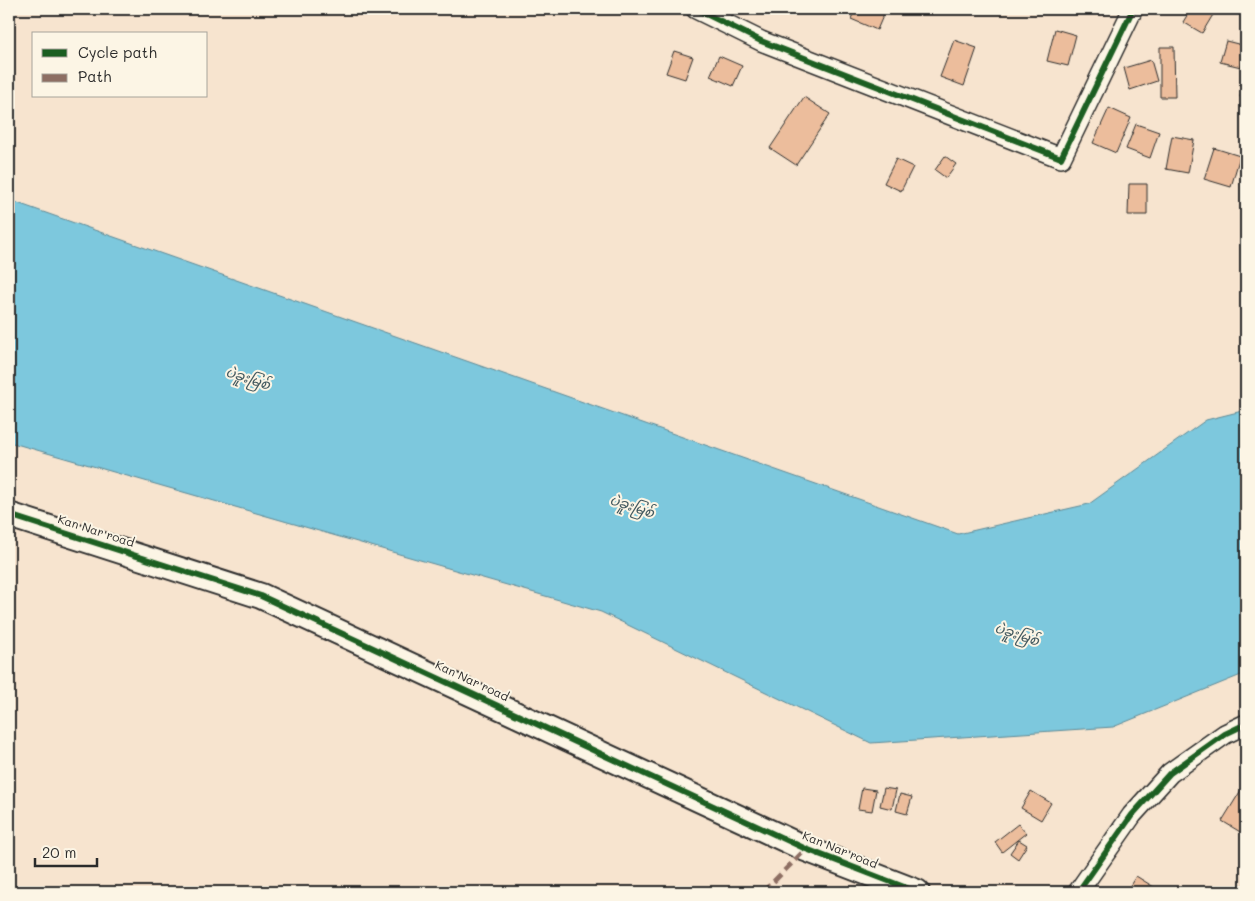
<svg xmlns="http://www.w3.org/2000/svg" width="1255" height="901" viewBox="0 0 1255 901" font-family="Mali,'Noto Sans Myanmar',sans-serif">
<rect width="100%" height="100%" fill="#f7e4cf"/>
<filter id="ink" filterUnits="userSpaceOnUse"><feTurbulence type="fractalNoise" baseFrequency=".02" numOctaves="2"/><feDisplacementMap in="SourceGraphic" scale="10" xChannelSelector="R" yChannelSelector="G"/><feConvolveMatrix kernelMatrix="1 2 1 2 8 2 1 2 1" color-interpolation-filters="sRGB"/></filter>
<g filter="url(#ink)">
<path fill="#7dc8dd" stroke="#5c8996" d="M 9,200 L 958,534 L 1089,504 L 1206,420 L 1246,410 L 1246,673 L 1113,727 L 871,743 L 601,612 L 9,442 Z"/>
<path fill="#ecbd9c" stroke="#2b2b2b" d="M 855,9 L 886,9 L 877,30 L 851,19 Z
M 1191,9 L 1207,9 L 1214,13 L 1202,33 L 1183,22 Z
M 1055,29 L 1076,35 L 1068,66 L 1047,61 Z
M 954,40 L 977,48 L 964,86 L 940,77 Z
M 1226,41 L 1246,46 L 1241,67 L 1220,62 Z
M 1160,47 L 1174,47 L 1175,97 L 1160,97 Z
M 674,51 L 693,57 L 685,79 L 666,73 Z
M 719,56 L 742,66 L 733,86 L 710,76 Z
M 1151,60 L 1157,81 L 1130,90 L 1124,68 Z
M 1246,75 L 1246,99 L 1240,97 Z
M 804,97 L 830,114 L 796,165 L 770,148 Z
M 1109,108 L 1131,118 L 1116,153 L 1093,143 Z
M 1136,124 L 1159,132 L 1150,158 L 1126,149 Z
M 1172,136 L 1194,140 L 1188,173 L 1166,169 Z
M 1214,148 L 1240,156 L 1231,187 L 1204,179 Z
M 945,156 L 956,164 L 946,178 L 935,170 Z
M 896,159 L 913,167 L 901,191 L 884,183 Z
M 1129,184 L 1147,184 L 1147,215 L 1128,215 Z
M 1246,782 L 1246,827 L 1242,833 L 1222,821 Z
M 862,788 L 876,790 L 872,811 L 858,809 Z
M 884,788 L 896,790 L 892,809 L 880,806 Z
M 1031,791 L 1051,803 L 1041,820 L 1021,808 Z
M 900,794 L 912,797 L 907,814 L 896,811 Z
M 1018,824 L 1026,833 L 1002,852 L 995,842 Z
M 1019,840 L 1027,845 L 1018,859 L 1010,853 Z
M 1136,876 L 1157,889 L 1155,892 L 1126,892 Z"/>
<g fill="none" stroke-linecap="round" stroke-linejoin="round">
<defs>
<path id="minor" d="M 696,9 L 761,41 L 1061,158 L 1133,9
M 1078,892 L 1132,815 L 1170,773 L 1225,734 L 1246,724"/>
<path id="tertiary" d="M 9,515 L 261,596 L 806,849 L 917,892"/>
</defs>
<use href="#minor" stroke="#2b2b2b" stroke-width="22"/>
<use href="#tertiary" stroke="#2b2b2b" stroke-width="28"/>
<use href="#minor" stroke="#fcf5e5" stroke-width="19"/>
<use href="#tertiary" stroke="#fcf5e5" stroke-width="24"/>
<path stroke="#8d6e63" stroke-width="5" stroke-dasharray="10 5" stroke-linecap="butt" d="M 763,892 L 806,849"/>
<defs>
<path id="cycleway" d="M 696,9 L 761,41 L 1061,158 L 1133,9
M 9,515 L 261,596 L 806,849 L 917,892
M 1078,892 L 1132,815 L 1170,773 L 1225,734 L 1246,724"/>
</defs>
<use href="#cycleway" stroke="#fcf5e5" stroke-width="9"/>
<use href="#cycleway" stroke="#1b5e20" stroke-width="6"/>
</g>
</g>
<g text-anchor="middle" stroke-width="4" stroke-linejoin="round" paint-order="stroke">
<g font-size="12" fill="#2b2b2b" stroke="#fcf5e5">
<text transform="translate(96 531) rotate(18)" y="4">Kan Nar road</text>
<text transform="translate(472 681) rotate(25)" y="4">Kan Nar road</text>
<text transform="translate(840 850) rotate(22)" y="4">Kan Nar road</text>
</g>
<g font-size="14" font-style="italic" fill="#445a60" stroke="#fcf5e5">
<text transform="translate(248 378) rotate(18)" y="5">ပဲခူးမြစ်</text>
<text transform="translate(632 506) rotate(18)" y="5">ပဲခူးမြစ်</text>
<text transform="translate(1017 634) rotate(18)" y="5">ပဲခူးမြစ်</text>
</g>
</g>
<rect width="1255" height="901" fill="none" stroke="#fcf5e5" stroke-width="30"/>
<rect x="15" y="15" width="1225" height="871" fill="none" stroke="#2b2b2b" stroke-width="2" filter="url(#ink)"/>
<rect x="32" y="32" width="175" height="65" fill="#fcf5e5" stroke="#a8a49b"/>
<rect x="42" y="49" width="25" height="8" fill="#1b5e20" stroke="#a8a49b"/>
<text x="78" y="58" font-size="15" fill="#2b2b2b">Cycle path</text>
<rect x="42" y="74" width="25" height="8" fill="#8d6e63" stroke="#a8a49b"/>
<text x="78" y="82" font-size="15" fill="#2b2b2b">Path</text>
<path d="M35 858v8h62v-8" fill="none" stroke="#2b2b2b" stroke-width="2.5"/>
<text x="42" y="858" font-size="15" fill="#2b2b2b" stroke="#fcf5e5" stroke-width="4" paint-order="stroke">20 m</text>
</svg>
